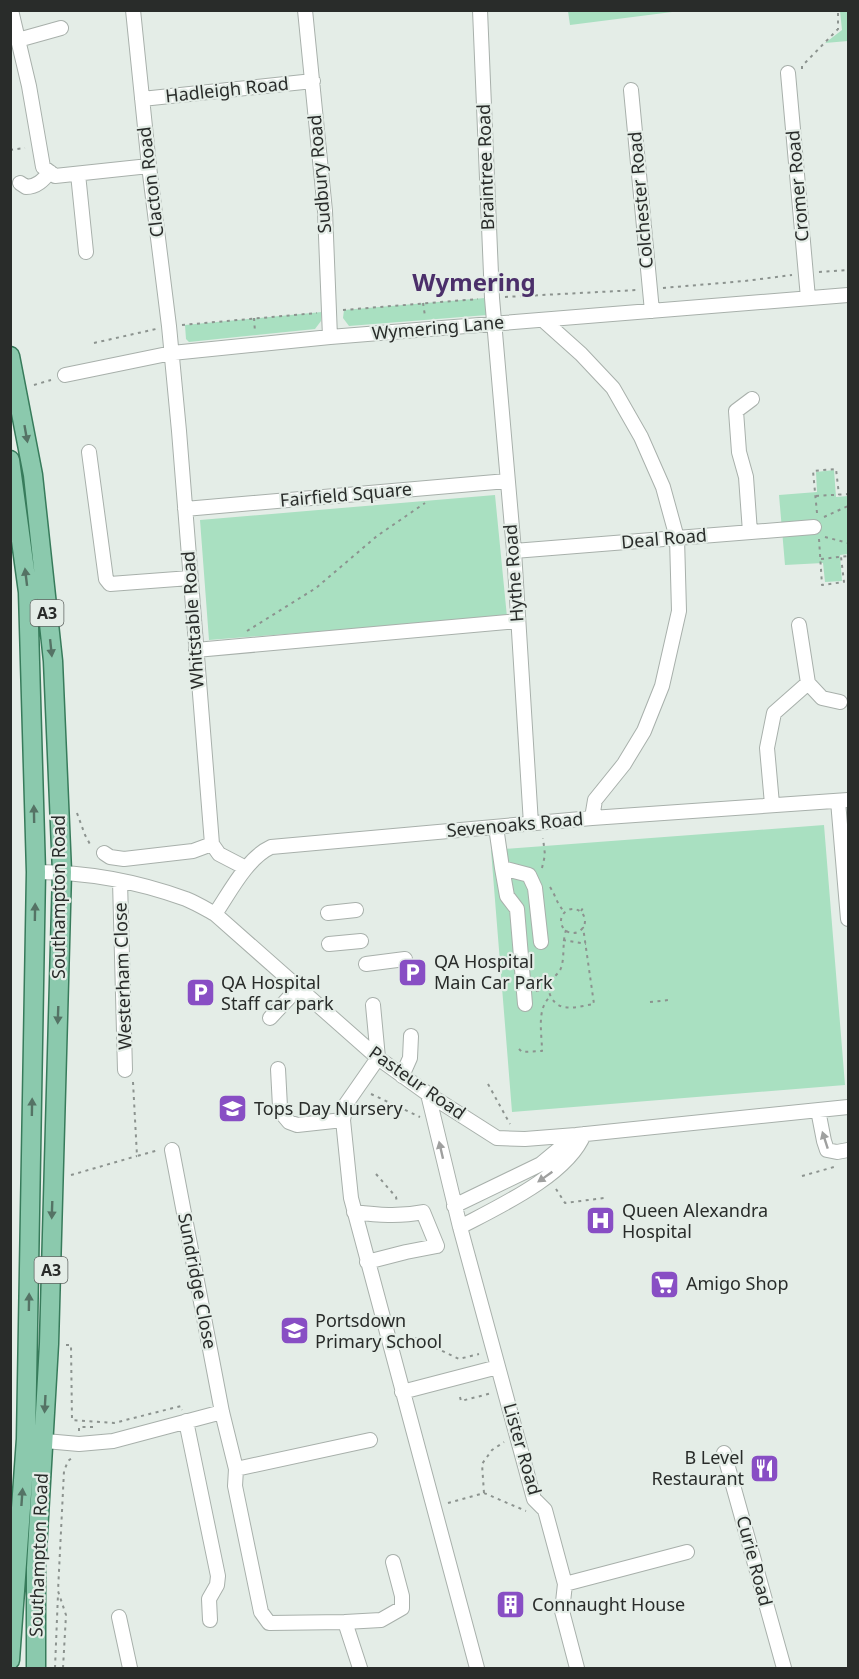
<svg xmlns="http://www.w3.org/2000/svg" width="859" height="1679" viewBox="0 0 859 1679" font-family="'Noto Sans',sans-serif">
<rect width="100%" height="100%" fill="#e4ede7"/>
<path fill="#a9e0c1" d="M 568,11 L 568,10 L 680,11 L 570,25 Z
M 840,11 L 848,11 L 848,41 L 825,43 L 842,30 Z
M 485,298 L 487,315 L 349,326 L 343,318 L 344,310 Z
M 322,312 L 321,321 L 315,329 L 189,342 L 186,339 L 185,325 Z
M 834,470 L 836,497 L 848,496 L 848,554 L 840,555 L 842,581 L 825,582 L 823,563 L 785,565 L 779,495 L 817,492 L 816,472 Z
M 495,495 L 507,617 L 209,640 L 200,520 Z
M 824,825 L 845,1085 L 512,1112 L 491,850 Z"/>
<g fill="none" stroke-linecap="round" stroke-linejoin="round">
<defs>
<path id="minor" d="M 11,10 L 29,86 L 43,167 L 55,176 L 149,166
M 133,10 L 149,166 L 169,326 L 179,431 L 212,844 L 219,854 L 246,868
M 305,10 L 325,211 L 330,337
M 480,10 L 492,298 L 514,551 L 531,824
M 18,40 L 61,28
M 788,73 L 808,298
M 631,90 L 652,311
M 142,99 L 313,81
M 78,174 L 86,252
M 20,183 L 26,187 C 37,187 43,180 50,172
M 543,320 L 581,354 L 613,388 L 641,437 L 663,487 L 677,538 L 679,611 L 662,686 L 644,731 L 624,764 L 595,800 L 592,818
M 65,375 L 172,353 L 330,337 L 848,295
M 89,452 L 106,579 L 110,584 L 190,578
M 185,509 L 507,481
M 750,532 L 746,477 L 739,452 L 736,411 L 752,399
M 514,551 L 814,527
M 799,625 L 808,683 L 822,698 L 840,702
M 196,650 L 518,621
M 838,801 L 848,919
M 772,804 L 767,748 L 774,713 L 808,683
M 496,827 L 502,868 L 529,875 L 535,888 L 541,942
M 104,853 L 110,857 L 124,859 L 193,851 L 212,844
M 502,868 L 507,896 L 517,909 L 525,1004
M 36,872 C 86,872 139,882 186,899 C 196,903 206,909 215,914 L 378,1058 L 428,1094 L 497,1138 L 525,1139 L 576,1135 L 848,1107
M 120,881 L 125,1070
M 328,913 L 356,910
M 215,914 C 230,892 247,858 271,847 L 592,818 L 848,800
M 329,944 L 361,941
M 366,964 L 405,959
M 373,1005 L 378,1058 L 346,1104 L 343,1120 L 351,1198 L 477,1668
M 270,1018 L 298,988
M 278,1069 L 280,1107 L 284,1116 L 289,1122 L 297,1125 L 343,1120
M 402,1076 L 410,1058 L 411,1036
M 428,1094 L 460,1227 C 498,1207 568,1175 584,1134
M 818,1110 L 824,1141 L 827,1150 L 837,1152 L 848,1150
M 172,1150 L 222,1412 L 236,1469 L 235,1486 L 261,1612 L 269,1623 L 345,1622 L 360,1668
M 454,1206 L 541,1164 L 576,1135
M 354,1212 C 378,1215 399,1217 423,1212 L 437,1246 L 406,1252 L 367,1262
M 460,1227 L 534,1499 L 545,1510 L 565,1584 L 562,1611 L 577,1668
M 402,1392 L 498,1367
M 186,1421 L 218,1576 L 217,1585 L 209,1599 L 210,1620
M 34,1440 L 79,1444 L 113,1441 L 222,1412
M 724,1453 L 784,1668
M 236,1469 L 370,1440
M 565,1584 L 687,1552
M 119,1617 L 130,1668
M 345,1622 L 381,1620 L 402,1608 L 402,1596 L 393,1562"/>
<path id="major" d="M 10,356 L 33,475 L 53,661 L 62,872 L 49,1344 L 36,1568 L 36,1668
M 10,460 L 28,592 L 36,872 L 26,1439 L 10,1660"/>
</defs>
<use href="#minor" stroke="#a8b0ab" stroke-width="16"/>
<use href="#major" stroke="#377b5b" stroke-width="21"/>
<path stroke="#8c938f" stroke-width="2" stroke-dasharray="3 4.5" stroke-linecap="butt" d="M 802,69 L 802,66 L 838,29 L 838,10
M 10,150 L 25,148
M 819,272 L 848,270
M 663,288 L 745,281 L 792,275
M 505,297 L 637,290
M 423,303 L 425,316
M 343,310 L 478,299
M 254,318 L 255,332
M 182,325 L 317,313
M 94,343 L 156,329
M 34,385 L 51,380
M 816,496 L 848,494
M 817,513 L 813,471 L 836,469 L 839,495
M 824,517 L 848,506
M 825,537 L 848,543
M 819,539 L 822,585 L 844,582 L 841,557
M 821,559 L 848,556
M 247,631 L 316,588 L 377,536 L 425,503
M 77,813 L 85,835 L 91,846
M 542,868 L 545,855 L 543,838
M 550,887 C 556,896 557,905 565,912
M561 921a12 12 0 1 1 24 0a12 12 0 1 1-24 0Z
M 581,911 L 585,905
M 566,930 C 562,942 565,957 561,968 C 559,974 552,977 550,984 C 548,989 549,993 551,997 C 560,1014 579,1006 594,1004 L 583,927
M 563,940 L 586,944
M 536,991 L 548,989
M 650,1002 L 669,1000
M 519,1049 L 522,1052 L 542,1051 C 542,1033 536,1008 551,996
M 133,1082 L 137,1156 L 159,1150
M 488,1084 L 510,1124
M 371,1094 L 420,1117
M 376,1174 L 396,1197 L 397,1202
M 71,1175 L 137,1156
M 802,1176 L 834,1167
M 556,1189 L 565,1203 L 604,1198 L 606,1201
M 415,1338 L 459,1359 L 479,1354
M 66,1345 L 71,1345 L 72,1420 L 114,1423 L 181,1406 L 182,1410
M 460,1397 L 461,1401 L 492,1393
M 79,1431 L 79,1427 L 94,1427
M 484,1493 L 526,1511
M 448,1503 L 484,1493 L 482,1464 L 492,1450 L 504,1442
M 55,1668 L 58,1594
M 63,1668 L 66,1615 L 58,1591 L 64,1471 L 68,1461 L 73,1457"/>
<use href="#minor" stroke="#fff" stroke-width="14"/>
<use href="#major" stroke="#8bc9ad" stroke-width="18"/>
</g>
<defs><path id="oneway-solid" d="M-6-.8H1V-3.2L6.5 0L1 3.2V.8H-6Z" transform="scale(1.5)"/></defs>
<g fill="#557365">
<use href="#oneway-solid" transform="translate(26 434) rotate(80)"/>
<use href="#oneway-solid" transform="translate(26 577) rotate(-97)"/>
<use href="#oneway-solid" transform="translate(51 648) rotate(84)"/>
<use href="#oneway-solid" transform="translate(34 814) rotate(-91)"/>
<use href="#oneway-solid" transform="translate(35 912) rotate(-89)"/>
<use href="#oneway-solid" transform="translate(58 1015) rotate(92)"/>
<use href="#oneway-solid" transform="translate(32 1107) rotate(-89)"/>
<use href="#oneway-solid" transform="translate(52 1210) rotate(92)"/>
<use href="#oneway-solid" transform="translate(29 1302) rotate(-89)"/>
<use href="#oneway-solid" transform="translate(45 1404) rotate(93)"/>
<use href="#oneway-solid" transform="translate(22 1497) rotate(-86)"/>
</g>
<g fill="#9fa09f">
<use href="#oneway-solid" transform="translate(825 1140) rotate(-108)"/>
<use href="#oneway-solid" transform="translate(441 1150) rotate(-103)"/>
<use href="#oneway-solid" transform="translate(545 1177) rotate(145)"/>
</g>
<defs>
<symbol id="parking-square" viewBox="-11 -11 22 22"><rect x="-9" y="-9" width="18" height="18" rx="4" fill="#884ec4" stroke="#e4ede7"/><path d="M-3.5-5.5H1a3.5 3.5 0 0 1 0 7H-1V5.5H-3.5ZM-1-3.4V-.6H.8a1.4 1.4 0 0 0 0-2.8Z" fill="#fff"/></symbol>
<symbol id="school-square" viewBox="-11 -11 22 22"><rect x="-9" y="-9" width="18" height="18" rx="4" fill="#884ec4" stroke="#e4ede7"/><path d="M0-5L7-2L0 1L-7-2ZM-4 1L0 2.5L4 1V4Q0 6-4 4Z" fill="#fff"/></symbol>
<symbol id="hospital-square" viewBox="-11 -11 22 22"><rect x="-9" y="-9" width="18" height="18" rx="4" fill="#884ec4" stroke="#e4ede7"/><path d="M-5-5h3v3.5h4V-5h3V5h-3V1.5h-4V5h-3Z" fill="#fff"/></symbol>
<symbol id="supermarket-square" viewBox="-11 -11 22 22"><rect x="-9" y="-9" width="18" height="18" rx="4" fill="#884ec4" stroke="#e4ede7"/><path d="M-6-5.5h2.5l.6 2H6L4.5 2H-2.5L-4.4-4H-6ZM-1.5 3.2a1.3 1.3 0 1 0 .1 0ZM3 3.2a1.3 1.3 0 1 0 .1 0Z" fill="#fff"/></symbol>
<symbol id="restaurant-square" viewBox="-11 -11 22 22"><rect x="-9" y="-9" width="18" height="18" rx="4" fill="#884ec4" stroke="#e4ede7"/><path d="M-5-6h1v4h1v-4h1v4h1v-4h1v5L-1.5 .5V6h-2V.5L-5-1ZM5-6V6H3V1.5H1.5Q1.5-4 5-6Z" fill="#fff"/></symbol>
<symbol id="building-square" viewBox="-11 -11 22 22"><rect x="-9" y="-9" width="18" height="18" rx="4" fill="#884ec4" stroke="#e4ede7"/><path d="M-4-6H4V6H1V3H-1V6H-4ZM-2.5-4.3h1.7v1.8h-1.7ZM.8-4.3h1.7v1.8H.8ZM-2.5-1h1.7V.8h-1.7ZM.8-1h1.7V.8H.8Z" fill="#fff"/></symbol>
</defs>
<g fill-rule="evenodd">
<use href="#parking-square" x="396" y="956" width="33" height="33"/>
<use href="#parking-square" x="184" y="976" width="33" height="33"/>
<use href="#school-square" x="216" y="1092" width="33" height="33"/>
<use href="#hospital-square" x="584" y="1204" width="33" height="33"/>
<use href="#supermarket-square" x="648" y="1268" width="33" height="33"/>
<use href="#school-square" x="278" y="1314" width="33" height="33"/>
<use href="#restaurant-square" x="748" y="1452" width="33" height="33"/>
<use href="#building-square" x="494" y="1588" width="33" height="33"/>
</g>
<g text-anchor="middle" stroke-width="4.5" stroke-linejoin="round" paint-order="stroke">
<g fill="#e4ede7" stroke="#616663" stroke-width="1.5">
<rect x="30.5" y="600" width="33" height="26" rx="4.5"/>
<rect x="34.5" y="1257" width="33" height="26" rx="4.5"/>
</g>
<g font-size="16" font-weight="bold" fill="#292c2a">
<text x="47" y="619">A3</text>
<text x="51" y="1276">A3</text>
</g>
<g font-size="18" fill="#292c2a" stroke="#e4ede7">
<text transform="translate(227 90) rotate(-6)" y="6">Hadleigh Road</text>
<text transform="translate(486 167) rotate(-92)" y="6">Braintree Road</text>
<text transform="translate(320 174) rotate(-95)" y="6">Sudbury Road</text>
<text transform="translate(151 182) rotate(-97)" y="6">Clacton Road</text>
<text transform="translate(798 186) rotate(-95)" y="6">Cromer Road</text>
<text transform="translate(641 200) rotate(-95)" y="6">Colchester Road</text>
<text transform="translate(438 328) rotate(-5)" y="6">Wymering Lane</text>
<text transform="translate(346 495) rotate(-5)" y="6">Fairfield Square</text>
<text transform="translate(664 539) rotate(-5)" y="6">Deal Road</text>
<text transform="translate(514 573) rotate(-94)" y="6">Hythe Road</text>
<text transform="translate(193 620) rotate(-94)" y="6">Whitstable Road</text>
<text transform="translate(515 825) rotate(-5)" y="6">Sevenoaks Road</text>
<text transform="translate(59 897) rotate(-90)" y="6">Southampton Road</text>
<text transform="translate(123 976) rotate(-92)" y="6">Westerham Close</text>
<text transform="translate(417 1083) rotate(35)" y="6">Pasteur Road</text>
<text transform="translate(197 1281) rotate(79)" y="6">Sundridge Close</text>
<text transform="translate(522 1449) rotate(74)" y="6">Lister Road</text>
<text transform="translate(39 1555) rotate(-88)" y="6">Southampton Road</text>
<text transform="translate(754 1561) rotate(75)" y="6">Curie Road</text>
</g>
<g font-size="18" fill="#292c2a" stroke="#e4ede7" text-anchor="start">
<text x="434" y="968">QA Hospital<tspan x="434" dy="21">Main Car Park</tspan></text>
<text x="221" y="989">QA Hospital<tspan x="221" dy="21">Staff car park</tspan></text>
<text x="254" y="1115">Tops Day Nursery</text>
<text x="622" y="1217">Queen Alexandra<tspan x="622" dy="21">Hospital</tspan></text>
<text x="686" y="1290">Amigo Shop</text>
<text x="315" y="1327">Portsdown<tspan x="315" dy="21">Primary School</tspan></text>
<text x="744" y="1464" text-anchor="end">B Level<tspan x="744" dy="21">Restaurant</tspan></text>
<text x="532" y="1611">Connaught House</text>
</g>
<g font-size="24" font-weight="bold" fill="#4b2f6a" stroke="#e4ede7">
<text x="474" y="291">Wymering</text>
</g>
</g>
<rect width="859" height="1679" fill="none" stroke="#292c2a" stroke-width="24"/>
</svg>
